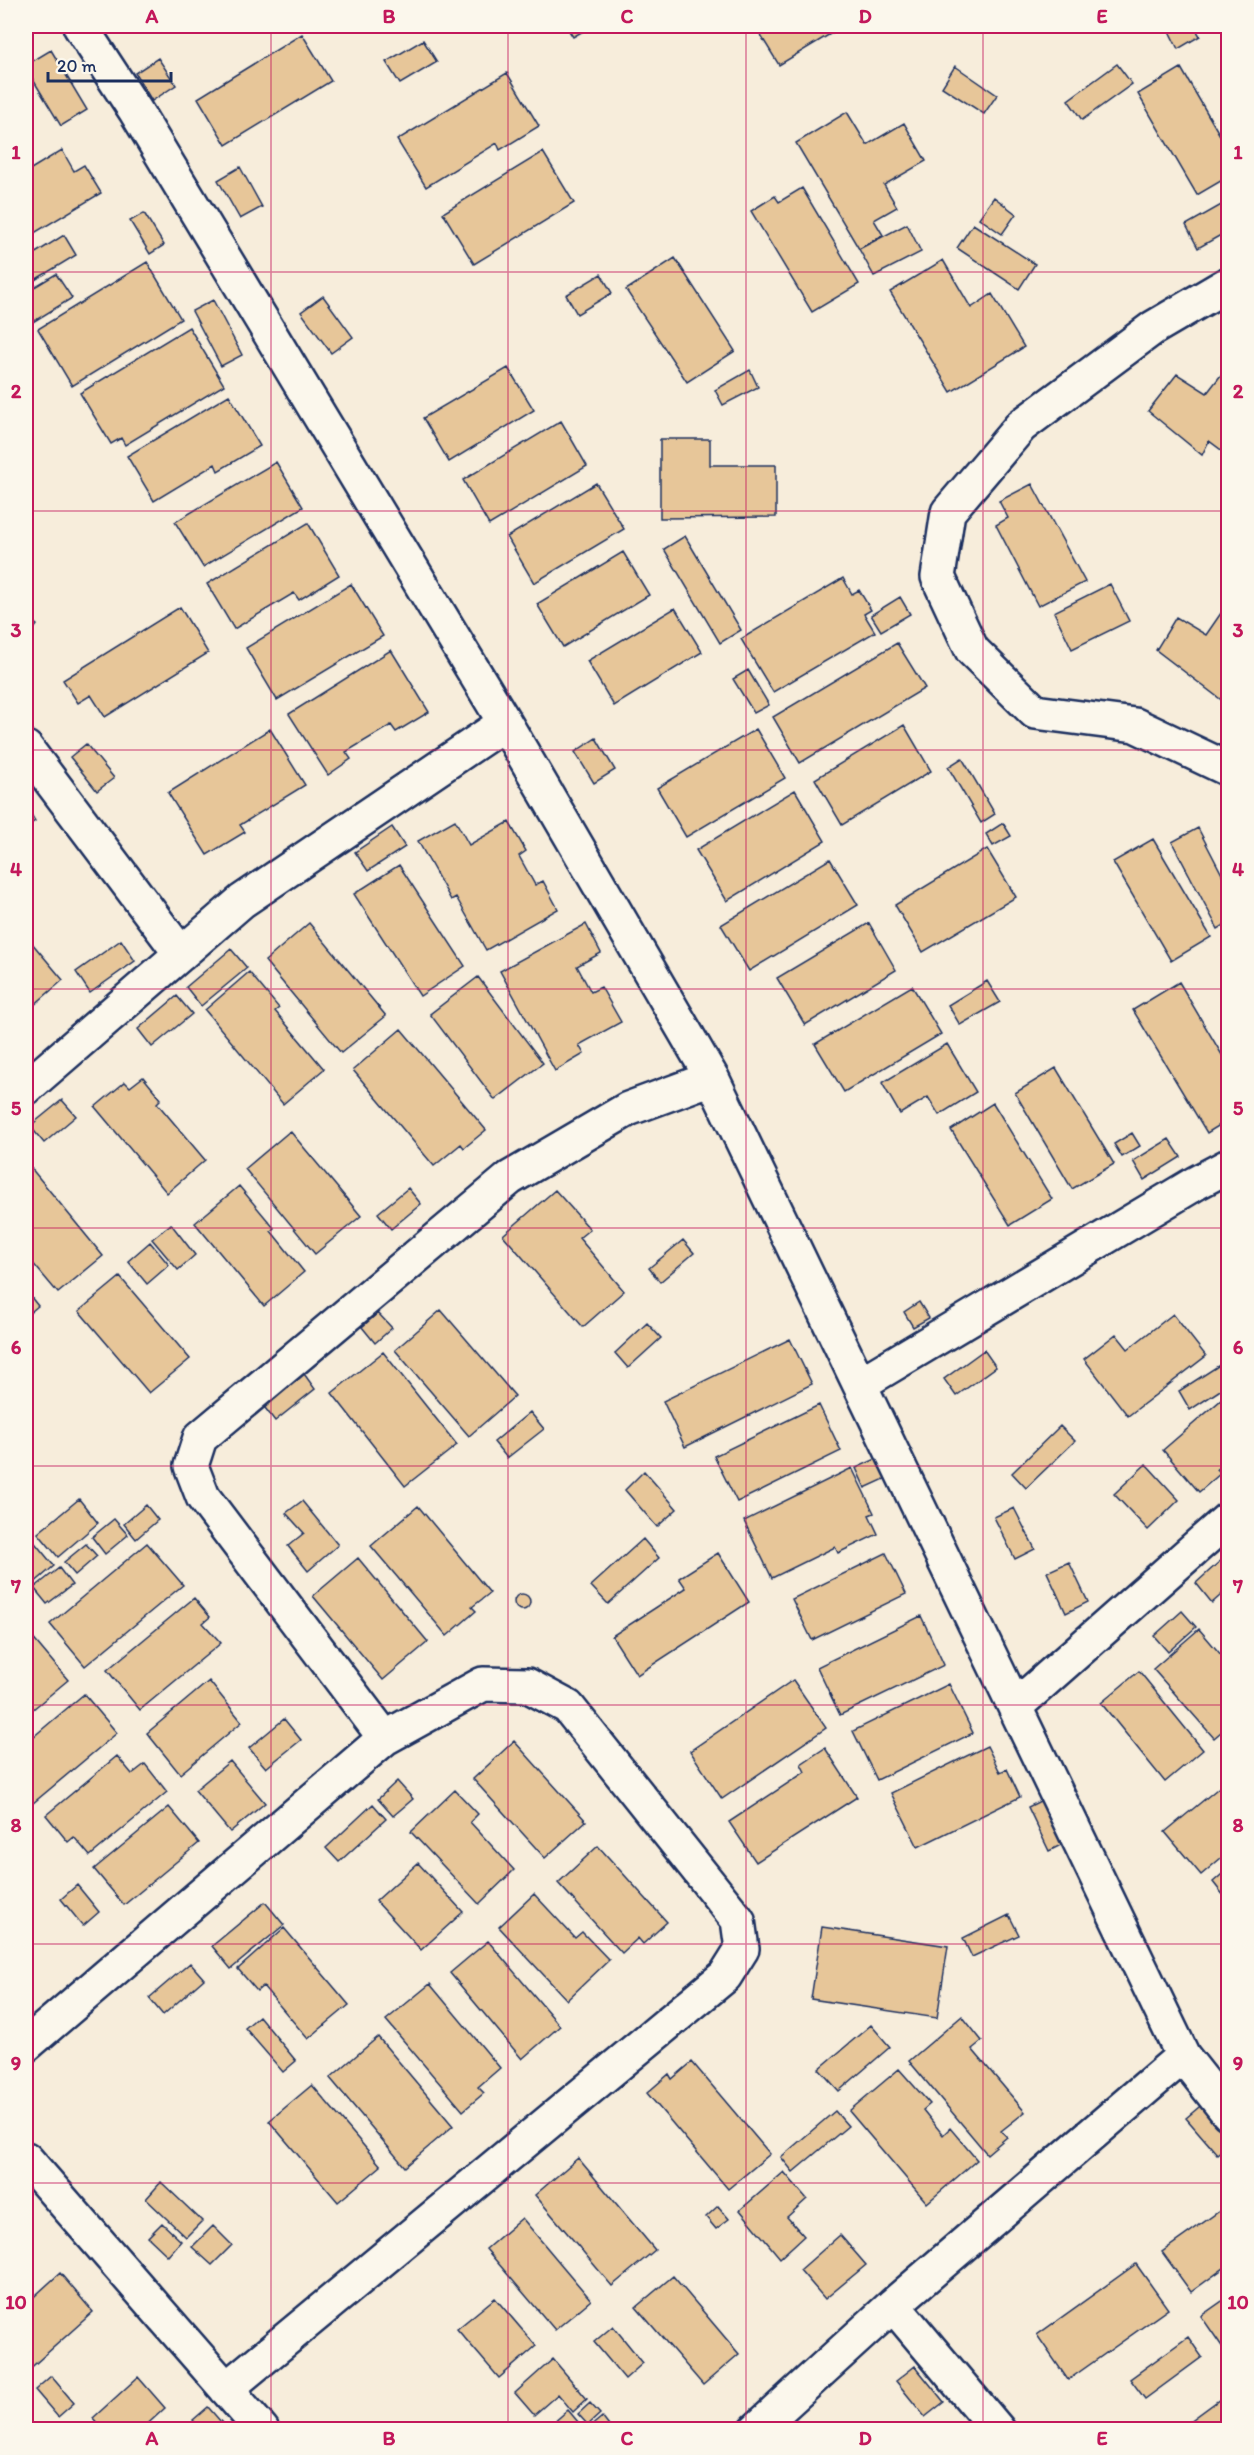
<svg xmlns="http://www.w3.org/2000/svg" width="1254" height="2455" viewBox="0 0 1254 2455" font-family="Itim,sans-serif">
<rect width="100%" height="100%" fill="#f7eddb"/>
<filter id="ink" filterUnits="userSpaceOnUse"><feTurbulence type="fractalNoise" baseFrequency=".0167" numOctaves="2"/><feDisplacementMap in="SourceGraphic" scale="12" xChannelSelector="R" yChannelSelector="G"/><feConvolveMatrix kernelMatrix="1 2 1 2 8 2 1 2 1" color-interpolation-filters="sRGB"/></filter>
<g filter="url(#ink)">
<path fill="#e7c699" stroke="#1b2f5e" stroke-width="1.5" d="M 566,26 L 592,26 L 573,37 Z
M 755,26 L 828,26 L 832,33 L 779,65 Z
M 1179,26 L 1194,26 L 1200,36 L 1178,49 L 1169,31 Z
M 302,34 L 331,81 L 226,145 L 198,98 Z
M 423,40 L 437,62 L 400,84 L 386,62 Z
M 51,50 L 87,110 L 61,126 L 26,68 L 26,65 Z
M 158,58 L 176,85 L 152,101 L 135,73 Z
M 1117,64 L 1132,84 L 1082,120 L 1068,100 Z
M 955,66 L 997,95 L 984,114 L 942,87 Z
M 1181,68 L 1228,149 L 1228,167 L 1222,171 L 1226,178 L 1197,195 L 1138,94 Z
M 507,73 L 539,126 L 500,150 L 497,143 L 426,187 L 397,140 Z
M 847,112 L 867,145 L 904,123 L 926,161 L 884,185 L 897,207 L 874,220 L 883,235 L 859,249 L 796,143 Z
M 62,150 L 74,171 L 84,165 L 101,193 L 26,238 L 26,172 Z
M 543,152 L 574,203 L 474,264 L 443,213 Z
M 240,167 L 262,207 L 240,219 L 218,180 Z
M 802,188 L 859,284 L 812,312 L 751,211 L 775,196 L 779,202 Z
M 994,197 L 1016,214 L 1002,234 L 979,218 Z
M 1223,204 L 1228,213 L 1228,231 L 1198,248 L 1186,225 Z
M 144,213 L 164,245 L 150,254 L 130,221 Z
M 907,224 L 921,252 L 874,276 L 859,249 Z
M 973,224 L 1035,264 L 1019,289 L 957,248 Z
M 64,235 L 76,255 L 30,283 L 26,276 L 26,259 Z
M 675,258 L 735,351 L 687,382 L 626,290 Z
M 943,260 L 971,308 L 992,294 L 1024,347 L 951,392 L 890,292 Z
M 147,262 L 181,319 L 72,386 L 38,329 Z
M 56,274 L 72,298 L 28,325 L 26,321 L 26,292 Z
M 601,274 L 612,293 L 577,314 L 566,295 Z
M 323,296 L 353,337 L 331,353 L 301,312 Z
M 213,300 L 242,355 L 221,366 L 192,311 Z
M 189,327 L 224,385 L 125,445 L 121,438 L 111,444 L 80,393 Z
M 1228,366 L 1228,455 L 1209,441 L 1202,455 L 1148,411 L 1177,374 L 1207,393 Z
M 508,368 L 534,410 L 449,462 L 423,418 Z
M 750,370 L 758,387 L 723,405 L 715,390 Z
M 229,395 L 260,446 L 218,471 L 215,464 L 154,501 L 127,456 Z
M 561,421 L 587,466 L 489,525 L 463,480 Z
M 660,439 L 710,439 L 710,465 L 776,465 L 776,517 L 660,518 Z
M 276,462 L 303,507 L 203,567 L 175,522 Z
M 596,483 L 624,529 L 534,583 L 507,537 Z
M 1032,484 L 1085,582 L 1038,606 L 996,525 L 1008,518 L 999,501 Z
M 308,523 L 339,575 L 299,600 L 294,593 L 234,629 L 207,584 Z
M 685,536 L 741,630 L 720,643 L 664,549 Z
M 623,552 L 649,595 L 563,647 L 537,604 Z
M 843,578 L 852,594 L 859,590 L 871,610 L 864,614 L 875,632 L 773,692 L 741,639 Z
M 351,584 L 383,636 L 277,700 L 246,648 Z
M 1110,584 L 1129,621 L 1072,649 L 1054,612 Z
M 900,597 L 910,614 L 881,631 L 871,615 Z
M 1228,603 L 1228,705 L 1156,650 L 1176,617 L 1206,635 Z
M 180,607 L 208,653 L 105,717 L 91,695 L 78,703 L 63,680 Z
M 675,608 L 702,652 L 614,706 L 587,661 Z
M 26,616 L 37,625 L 26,639 Z
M 897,643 L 925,688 L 800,763 L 773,717 Z
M 391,650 L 429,712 L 396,732 L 391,725 L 346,752 L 351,759 L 328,775 L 289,714 Z
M 748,670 L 769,705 L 754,713 L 733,679 Z
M 904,725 L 931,771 L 842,825 L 815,779 Z
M 270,729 L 305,785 L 240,825 L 245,832 L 207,855 L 168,793 Z
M 756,729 L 785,778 L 686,837 L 657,788 Z
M 596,738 L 615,770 L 594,783 L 575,752 Z
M 86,744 L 114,778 L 97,791 L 70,757 Z
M 962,758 L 995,814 L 981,823 L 948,767 Z
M 795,790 L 825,841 L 727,901 L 696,850 Z
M 26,806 L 35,821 L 26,827 Z
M 455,820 L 469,845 L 509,822 L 526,851 L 519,856 L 535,885 L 543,881 L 558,909 L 486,950 L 456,897 L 451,900 L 418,841 Z
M 1003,823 L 1011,836 L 993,846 L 986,834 Z
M 392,827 L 405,847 L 368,871 L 355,852 Z
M 1198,828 L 1228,886 L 1228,923 L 1218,929 L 1172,842 Z
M 1153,839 L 1211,937 L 1171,961 L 1113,862 Z
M 987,849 L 1016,897 L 923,952 L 895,905 Z
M 830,859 L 858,905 L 749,971 L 721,925 Z
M 399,865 L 465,966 L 420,996 L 354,894 Z
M 309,923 L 386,1016 L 341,1053 L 265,961 Z
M 869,923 L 896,970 L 805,1025 L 777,978 Z
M 586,924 L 601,953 L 577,966 L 591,992 L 601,987 L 621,1022 L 579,1045 L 584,1054 L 555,1071 L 500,971 Z
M 26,936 L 63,980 L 26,1012 Z
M 121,940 L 135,961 L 90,993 L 76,972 Z
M 231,949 L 247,968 L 201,1006 L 186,987 Z
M 249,972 L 279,1008 L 275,1011 L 324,1069 L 283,1104 L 205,1010 Z
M 478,977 L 543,1063 L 495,1100 L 430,1014 Z
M 987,981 L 1000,1002 L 960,1025 L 948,1005 Z
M 1179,982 L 1228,1065 L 1228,1120 L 1207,1133 L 1133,1010 Z
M 912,986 L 941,1034 L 844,1092 L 815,1044 Z
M 177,996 L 192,1014 L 152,1047 L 138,1029 Z
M 401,1029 L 486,1130 L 464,1148 L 461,1144 L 434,1166 L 353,1070 Z
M 947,1044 L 976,1092 L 939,1115 L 928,1097 L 900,1114 L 882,1083 Z
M 1056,1068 L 1114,1164 L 1072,1189 L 1015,1093 Z
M 143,1077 L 161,1099 L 157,1103 L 205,1160 L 167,1193 L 95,1107 L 125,1082 L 130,1087 Z
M 62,1100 L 76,1116 L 44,1143 L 30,1126 Z
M 993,1103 L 1052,1199 L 1010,1225 L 951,1130 Z
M 290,1131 L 361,1216 L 315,1254 L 245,1169 Z
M 1132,1133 L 1140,1146 L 1122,1157 L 1114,1144 Z
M 1169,1139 L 1181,1157 L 1144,1180 L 1133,1161 Z
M 26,1162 L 103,1256 L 58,1293 L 26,1255 Z
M 239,1186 L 274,1228 L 271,1231 L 304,1272 L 264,1306 L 195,1223 Z
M 408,1188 L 421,1204 L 391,1229 L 378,1213 Z
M 555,1190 L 590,1229 L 579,1238 L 624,1291 L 583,1327 L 503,1235 Z
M 171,1224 L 195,1255 L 178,1270 L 152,1239 Z
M 683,1240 L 694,1253 L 660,1282 L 649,1268 Z
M 150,1242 L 169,1265 L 147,1284 L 128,1261 Z
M 120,1277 L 190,1359 L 149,1393 L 79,1311 Z
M 26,1291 L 38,1306 L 26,1316 Z
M 919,1302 L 929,1318 L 913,1327 L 904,1312 Z
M 441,1310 L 515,1396 L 469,1436 L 395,1350 Z
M 378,1313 L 392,1328 L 375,1343 L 362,1327 Z
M 1173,1314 L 1206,1356 L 1128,1416 L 1084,1359 L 1116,1334 L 1128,1349 Z
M 647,1323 L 661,1338 L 628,1368 L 615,1353 Z
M 790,1339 L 812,1384 L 685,1447 L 663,1401 Z
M 984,1350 L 996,1367 L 956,1396 L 944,1379 Z
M 383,1352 L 457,1445 L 405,1486 L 332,1393 Z
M 1221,1364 L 1228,1376 L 1228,1385 L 1190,1410 L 1179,1391 Z
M 302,1371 L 315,1389 L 275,1421 L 262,1404 Z
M 1228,1394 L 1228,1458 L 1217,1469 L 1221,1473 L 1199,1492 L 1163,1450 Z
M 819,1405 L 841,1451 L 737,1502 L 714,1456 Z
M 530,1412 L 544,1429 L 507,1458 L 494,1442 Z
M 1060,1426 L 1075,1441 L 1026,1488 L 1012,1473 Z
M 878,1458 L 887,1478 L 865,1488 L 856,1468 Z
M 1146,1464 L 1179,1500 L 1148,1530 L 1114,1494 Z
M 852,1468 L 874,1513 L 869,1515 L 878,1534 L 838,1553 L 835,1547 L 772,1578 L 744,1521 Z
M 644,1471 L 677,1509 L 657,1527 L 625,1490 Z
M 79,1499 L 98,1523 L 58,1557 L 38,1533 Z
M 302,1501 L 338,1545 L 308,1571 L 288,1546 L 304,1533 L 286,1513 Z
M 146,1505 L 158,1520 L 136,1539 L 124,1524 Z
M 418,1506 L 490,1593 L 472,1607 L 476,1611 L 447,1636 L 371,1546 Z
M 1014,1508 L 1035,1549 L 1015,1559 L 994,1517 Z
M 114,1519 L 128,1535 L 105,1554 L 92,1537 Z
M 26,1532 L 54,1566 L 26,1590 Z
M 643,1539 L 659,1558 L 608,1604 L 591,1586 Z
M 147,1543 L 183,1585 L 85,1666 L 50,1624 Z
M 86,1544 L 97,1556 L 75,1575 L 64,1562 Z
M 718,1553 L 749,1602 L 637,1675 L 612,1636 L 686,1588 L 679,1578 Z
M 886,1553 L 906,1594 L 812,1640 L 792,1599 Z
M 1228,1554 L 1228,1589 L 1212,1603 L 1196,1583 Z
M 358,1558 L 428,1642 L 383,1680 L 313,1596 Z
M 1069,1562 L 1088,1602 L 1066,1613 L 1047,1572 Z
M 59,1568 L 72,1585 L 47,1604 L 34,1588 Z
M514 1602a8 8 0 1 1 16 0a8 8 0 1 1-16 0Z
M 194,1598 L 210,1617 L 203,1623 L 221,1643 L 140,1710 L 107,1670 Z
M 1182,1611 L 1196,1627 L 1168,1652 L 1154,1636 Z
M 921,1616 L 944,1665 L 840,1715 L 817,1667 Z
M 1199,1629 L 1228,1663 L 1228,1726 L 1214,1738 L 1153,1669 Z
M 31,1636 L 68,1680 L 26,1715 L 26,1640 Z
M 1139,1671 L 1203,1750 L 1165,1782 L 1101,1703 Z
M 793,1680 L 826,1728 L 722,1799 L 690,1751 Z
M 209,1681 L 242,1722 L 180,1774 L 147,1733 Z
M 949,1684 L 973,1733 L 877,1780 L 853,1731 Z
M 84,1694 L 117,1733 L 26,1809 L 26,1743 Z
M 284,1719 L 301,1740 L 266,1768 L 249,1748 Z
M 514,1741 L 586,1821 L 545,1858 L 473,1779 Z
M 987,1746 L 1000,1772 L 1007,1769 L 1020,1797 L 918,1847 L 891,1793 Z
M 825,1748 L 857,1797 L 756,1862 L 729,1822 L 805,1772 L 801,1764 Z
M 117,1756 L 132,1774 L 145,1764 L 167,1792 L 90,1856 L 74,1837 L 68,1842 L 46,1815 Z
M 230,1761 L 265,1803 L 230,1832 L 195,1790 Z
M 1228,1780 L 1228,1852 L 1201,1875 L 1165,1832 Z
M 397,1781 L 413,1799 L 393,1816 L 378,1799 Z
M 455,1790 L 478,1814 L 470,1822 L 514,1870 L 479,1904 L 411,1832 Z
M 1048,1797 L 1069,1841 L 1049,1851 L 1028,1807 Z
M 373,1804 L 386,1819 L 339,1862 L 326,1848 Z
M 169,1807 L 199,1843 L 124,1905 L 94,1869 Z
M 598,1846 L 667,1922 L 643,1944 L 638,1938 L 622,1953 L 558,1883 Z
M 418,1863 L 463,1912 L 421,1950 L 376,1901 Z
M 1228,1869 L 1228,1901 L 1213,1882 Z
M 77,1885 L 99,1912 L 83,1926 L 61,1899 Z
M 534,1894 L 575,1938 L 582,1932 L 609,1960 L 567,2000 L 499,1927 Z
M 265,1902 L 284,1925 L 231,1969 L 212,1946 Z
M 1009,1915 L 1019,1935 L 972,1957 L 963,1938 Z
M 822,1927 L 948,1946 L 937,2018 L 811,1999 Z
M 284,1928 L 349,2005 L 308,2039 L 263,1986 L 257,1991 L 238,1969 Z
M 488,1941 L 560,2026 L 522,2059 L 450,1973 Z
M 190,1963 L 204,1979 L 163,2015 L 149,1998 Z
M 430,1984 L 500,2068 L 478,2087 L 484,2093 L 463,2111 L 386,2020 Z
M 259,2016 L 296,2061 L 283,2072 L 245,2028 Z
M 962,2016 L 982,2041 L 972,2049 L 1025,2112 L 1001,2131 L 1007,2137 L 987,2154 L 909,2061 Z
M 871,2025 L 890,2047 L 839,2091 L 819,2069 Z
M 378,2037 L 453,2126 L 405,2167 L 330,2078 Z
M 692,2062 L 770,2154 L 728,2189 L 647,2093 L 669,2074 L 672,2079 Z
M 899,2069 L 930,2104 L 923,2110 L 943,2135 L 950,2128 L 977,2160 L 927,2203 L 849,2111 Z
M 312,2085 L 381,2166 L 338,2202 L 269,2121 Z
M 1205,2102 L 1228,2130 L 1228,2145 L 1217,2154 L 1186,2118 Z
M 835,2111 L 848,2126 L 793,2172 L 781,2157 Z
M 578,2158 L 655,2250 L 612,2286 L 535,2195 Z
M 784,2172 L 807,2199 L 787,2217 L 804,2236 L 780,2258 L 740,2210 Z
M 161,2182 L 202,2221 L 186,2237 L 146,2199 Z
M 1228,2205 L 1228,2265 L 1191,2292 L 1162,2252 Z
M 718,2206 L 729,2219 L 716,2229 L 706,2217 Z
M 522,2218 L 591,2300 L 555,2330 L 486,2249 Z
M 162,2223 L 181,2241 L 168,2256 L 148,2237 Z
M 213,2226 L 232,2245 L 212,2265 L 192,2247 Z
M 840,2235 L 866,2265 L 825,2299 L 800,2270 Z
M 1136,2264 L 1168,2309 L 1068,2380 L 1037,2335 Z
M 60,2273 L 93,2312 L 26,2372 L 26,2304 Z
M 673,2276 L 739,2354 L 703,2385 L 636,2307 Z
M 1228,2297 L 1228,2355 L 1201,2316 Z
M 495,2298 L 536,2346 L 499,2378 L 457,2329 Z
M 613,2326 L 643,2363 L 625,2379 L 594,2342 Z
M 1188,2337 L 1202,2357 L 1145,2399 L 1130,2379 Z
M 553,2359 L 587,2399 L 573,2412 L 558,2394 L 534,2415 L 515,2393 Z
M 915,2366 L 944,2402 L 925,2417 L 896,2381 Z
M 51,2376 L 74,2403 L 58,2417 L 35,2390 Z
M 138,2377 L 165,2408 L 141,2430 L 103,2430 L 93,2418 Z
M 1227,2394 L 1228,2397 L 1228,2430 L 1178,2430 Z
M 590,2403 L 600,2414 L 588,2425 L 578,2414 Z
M 208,2407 L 228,2430 L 201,2430 L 193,2420 Z
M 568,2410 L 584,2429 L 545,2430 Z
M 602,2417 L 612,2430 L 590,2430 L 589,2428 Z"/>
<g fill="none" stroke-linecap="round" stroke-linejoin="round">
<defs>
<path id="minor" d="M 80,26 L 135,110 L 505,723
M 1228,284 L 1153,328 L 1021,426 L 948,512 L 938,577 L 972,650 L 1035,712 L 1135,725 L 1228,769
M 26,748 L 181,954
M 26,1088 L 242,901 L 505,723 L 712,1078 L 1183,2056 L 1228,2113
M 860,1384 L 1196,1183 L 1228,1166
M 1016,1706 L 1228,1519
M 385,1738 L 203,1497 L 191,1466 L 200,1438 L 510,1178 L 628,1109 L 712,1078
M 26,2045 L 385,1738 L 483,1684 L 527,1685 L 568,1707 L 738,1920 L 742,1949 L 725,1976 L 226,2389
M 26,2159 L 262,2430
M 893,2305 L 998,2430
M 756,2430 L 893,2305 L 1183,2056"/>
</defs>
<use href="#minor" stroke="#1b2f5e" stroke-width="38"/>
<use href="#minor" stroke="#fbf7ec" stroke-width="33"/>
</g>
</g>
<path fill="none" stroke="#c2185b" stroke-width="1.5" stroke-opacity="0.55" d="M 271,26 L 271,2430M 508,26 L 508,2430M 746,26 L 746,2430M 983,26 L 983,2430M 26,272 L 1228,272M 26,511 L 1228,511M 26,750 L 1228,750M 26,989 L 1228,989M 26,1228 L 1228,1228M 26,1466 L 1228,1466M 26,1705 L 1228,1705M 26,1944 L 1228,1944M 26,2183 L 1228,2183"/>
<rect width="1254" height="2455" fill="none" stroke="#fbf7ec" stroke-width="66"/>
<path d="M48 72v9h123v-9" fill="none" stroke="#1b2f5e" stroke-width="3"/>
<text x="57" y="72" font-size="18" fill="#1b2f5e" stroke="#fbf7ec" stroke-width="4.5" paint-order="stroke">20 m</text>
<rect x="33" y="33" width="1188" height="2389" fill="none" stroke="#c2185b" stroke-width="2"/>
<g font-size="20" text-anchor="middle" font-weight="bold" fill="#c2185b">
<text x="152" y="23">A</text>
<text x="389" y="23">B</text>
<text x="627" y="23">C</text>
<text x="865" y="23">D</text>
<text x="1102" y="23">E</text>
<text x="16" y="159">1</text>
<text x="1238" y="159">1</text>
<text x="16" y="398">2</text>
<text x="1238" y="398">2</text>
<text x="16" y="637">3</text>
<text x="1238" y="637">3</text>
<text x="16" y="876">4</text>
<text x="1238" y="876">4</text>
<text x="16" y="1115">5</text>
<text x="1238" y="1115">5</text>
<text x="16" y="1354">6</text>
<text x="1238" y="1354">6</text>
<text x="16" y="1593">7</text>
<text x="1238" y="1593">7</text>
<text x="16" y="1832">8</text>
<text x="1238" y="1832">8</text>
<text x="16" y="2070">9</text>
<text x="1238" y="2070">9</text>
<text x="16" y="2309">10</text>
<text x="1238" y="2309">10</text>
<text x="152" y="2445">A</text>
<text x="389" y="2445">B</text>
<text x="627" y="2445">C</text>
<text x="865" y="2445">D</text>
<text x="1102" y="2445">E</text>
</g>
</svg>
